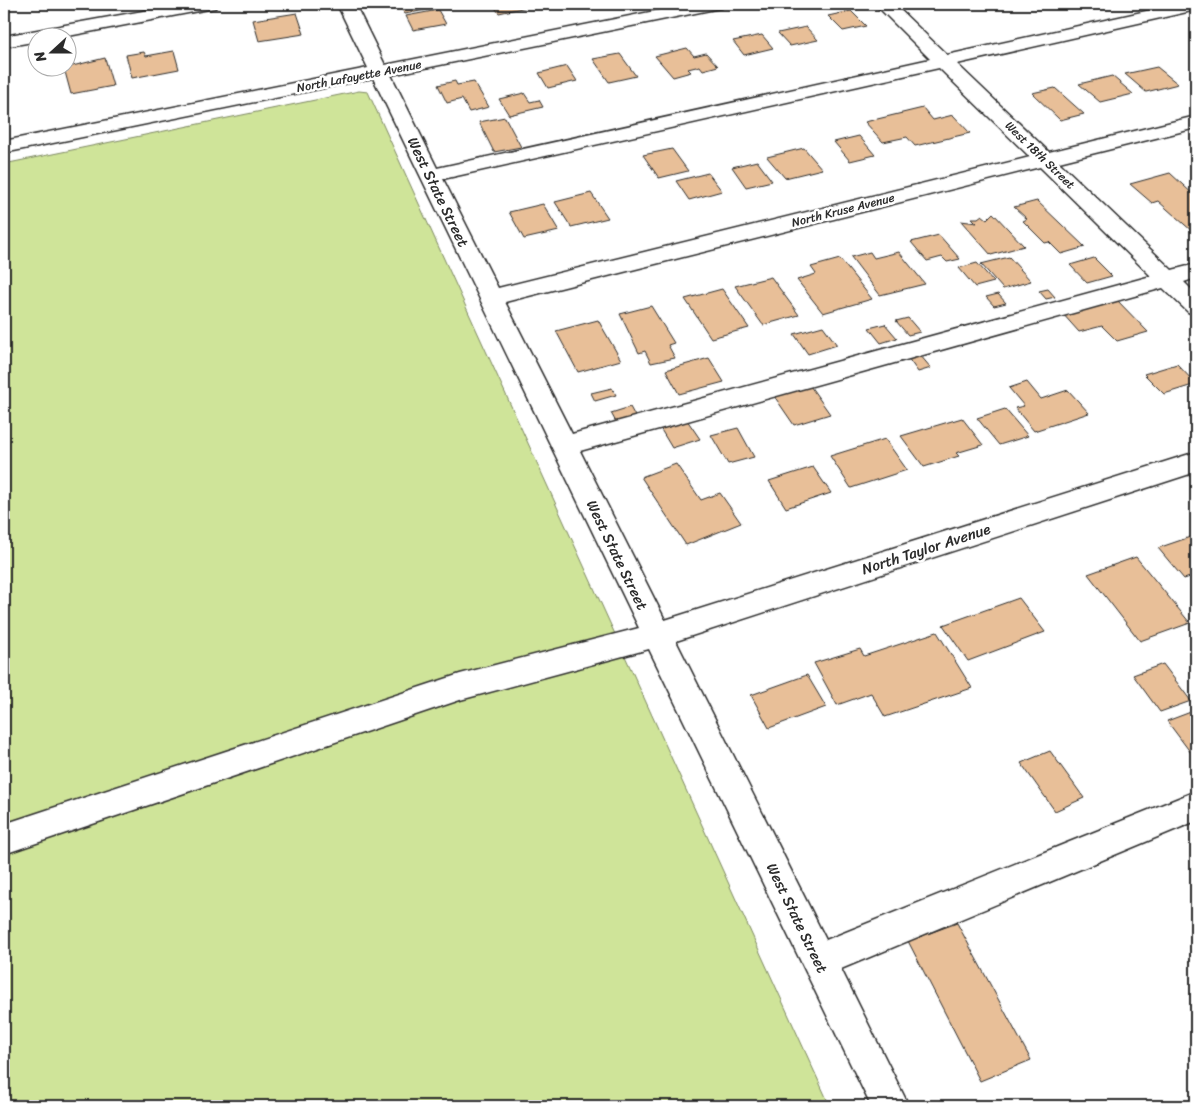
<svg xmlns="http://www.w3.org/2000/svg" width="1200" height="1110" viewBox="0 0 1200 1110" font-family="Sriracha,sans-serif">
<rect width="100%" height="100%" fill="#fff"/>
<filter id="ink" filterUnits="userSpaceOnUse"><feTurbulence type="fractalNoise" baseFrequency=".02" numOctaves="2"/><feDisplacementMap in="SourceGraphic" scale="10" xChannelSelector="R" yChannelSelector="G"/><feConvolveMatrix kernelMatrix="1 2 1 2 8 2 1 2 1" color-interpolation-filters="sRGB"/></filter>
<g filter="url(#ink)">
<path fill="#cfe499" stroke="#7d8862" d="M 359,91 L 368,92 L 830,1106 L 4,1106 L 4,164 Z"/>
<path fill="#e8bf98" stroke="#2b2b2b" d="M 421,4 L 425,10 L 405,14 L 401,8 Z
M 492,4 L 529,4 L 531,6 L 499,13 Z
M 438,10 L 446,24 L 413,30 L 406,16 Z
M 851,11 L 866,26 L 843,31 L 828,16 Z
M 297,13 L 304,34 L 259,41 L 253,20 Z
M 806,27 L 818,40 L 790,46 L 778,33 Z
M 762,35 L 773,48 L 744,55 L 733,41 Z
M 687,48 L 694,56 L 706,53 L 718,66 L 703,70 L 700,66 L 688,69 L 691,72 L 673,77 L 655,56 Z
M 174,51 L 179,69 L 132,78 L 126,55 L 144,52 L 146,56 Z
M 620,54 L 636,76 L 609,82 L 593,59 Z
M 105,58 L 113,86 L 71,94 L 64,68 Z
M 567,66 L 577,81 L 548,88 L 539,73 Z
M 1157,67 L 1178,84 L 1146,92 L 1125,74 Z
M 1112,76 L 1133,94 L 1100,102 L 1079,84 Z
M 455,81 L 457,85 L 474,82 L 489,107 L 469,112 L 462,99 L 447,103 L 438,85 Z
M 1055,88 L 1084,114 L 1060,120 L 1032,93 Z
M 524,93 L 530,102 L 539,100 L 543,107 L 509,115 L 499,99 Z
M 923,108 L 933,120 L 953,115 L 970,133 L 915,146 L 907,137 L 883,142 L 865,122 Z
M 505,117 L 521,147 L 494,152 L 479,122 Z
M 859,136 L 875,155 L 850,161 L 834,142 Z
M 804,148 L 822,169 L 785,178 L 767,157 Z
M 672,149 L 688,171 L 659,178 L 643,155 Z
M 757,161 L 772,181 L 746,187 L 732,167 Z
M 708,173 L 722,191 L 689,200 L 676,181 Z
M 1170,173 L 1196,197 L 1196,231 L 1193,232 L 1158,201 L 1152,203 L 1130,184 Z
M 591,193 L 608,218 L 571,227 L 555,202 Z
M 1037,201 L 1085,247 L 1061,254 L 1049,242 L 1045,243 L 1023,221 L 1027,219 L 1014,207 Z
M 543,204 L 559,231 L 524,239 L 509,212 Z
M 993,213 L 1024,246 L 991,255 L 961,221 L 977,223 L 972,218 L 978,218 L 982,215 L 987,219 Z
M 939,235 L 960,259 L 947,262 L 942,257 L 927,261 L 911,242 Z
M 870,252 L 874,258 L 899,252 L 925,284 L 880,295 L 851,257 Z
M 1009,257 L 1031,281 L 1003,289 L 981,264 Z
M 1094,258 L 1112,276 L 1087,283 L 1070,265 Z
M 840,259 L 872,299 L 823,313 L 797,280 L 816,274 L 811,267 Z
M 977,263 L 994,282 L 975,287 L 959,268 Z
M 771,277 L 799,315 L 763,325 L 735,286 Z
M 722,289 L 749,328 L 711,338 L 685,299 Z
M 1048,289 L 1055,297 L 1046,299 L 1039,291 Z
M 998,294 L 1006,303 L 994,306 L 986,297 Z
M 1115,298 L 1148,332 L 1117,341 L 1102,326 L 1079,332 L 1062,313 Z
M 651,306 L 674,343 L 668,345 L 675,358 L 651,363 L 645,351 L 639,353 L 620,314 Z
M 908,318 L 920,332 L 908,335 L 896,321 Z
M 598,320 L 621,360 L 578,372 L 556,331 Z
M 885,324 L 897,338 L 881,343 L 869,328 Z
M 823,326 L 837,345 L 808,354 L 794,334 Z
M 920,355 L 931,368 L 918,372 L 908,358 Z
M 709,358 L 724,382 L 679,394 L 666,370 Z
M 1177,364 L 1196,384 L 1164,394 L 1144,374 Z
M 1027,382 L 1041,399 L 1068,390 L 1089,413 L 1034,431 L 1015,408 L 1024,406 L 1009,388 Z
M 808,383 L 830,414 L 794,425 L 772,393 Z
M 612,388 L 616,395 L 595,401 L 591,393 Z
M 630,407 L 636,418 L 617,424 L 611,413 Z
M 1005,409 L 1028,436 L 999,445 L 977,418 Z
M 962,418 L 983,445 L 956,453 L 959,456 L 924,467 L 901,436 Z
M 687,420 L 700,439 L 672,448 L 660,428 Z
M 738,428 L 754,457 L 728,464 L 711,435 Z
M 885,439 L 907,470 L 851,488 L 830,456 Z
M 676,464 L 701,500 L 720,493 L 741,523 L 686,545 L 641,477 Z
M 813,467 L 831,493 L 786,508 L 769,481 Z
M 1196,535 L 1196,575 L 1184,579 L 1158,548 Z
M 1136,557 L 1190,623 L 1140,641 L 1088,574 Z
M 1019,598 L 1045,632 L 968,661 L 943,625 Z
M 937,632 L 972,688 L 885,717 L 871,693 L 837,705 L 814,663 L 860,649 L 864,656 Z
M 1163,664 L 1191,701 L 1160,712 L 1133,675 Z
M 807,675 L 826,707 L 769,728 L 751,695 Z
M 1196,710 L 1196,752 L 1191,753 L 1167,721 Z
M 1050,751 L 1084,798 L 1055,811 L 1021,763 Z
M 957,923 L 1031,1060 L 980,1081 L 908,941 Z"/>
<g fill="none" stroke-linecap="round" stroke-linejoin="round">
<defs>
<path id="minor" d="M 182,4 L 218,4 L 215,8 L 209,9 L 58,38 L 38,38 L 38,41 L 4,47 L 4,36 Z
M 337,4 L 355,4 L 385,65 L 690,4 L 724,4 L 721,8 L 715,9 L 391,75 L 437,168 L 930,59 L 875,4 L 894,4 L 947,55 L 1178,4 L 1196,4 L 1196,10 L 957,64 L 1049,152 L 1196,116 L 1196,128 L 1059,162 L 1172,270 L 1196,264 L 1196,278 L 1184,282 L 1196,294 L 1196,315 L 1188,312 L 1163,288 L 580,451 L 665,620 L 1196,452 L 1196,472 L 676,641 L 826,940 L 1196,791 L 1196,821 L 841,969 L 909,1106 L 871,1106 L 649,649 L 460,700 L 4,854 L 4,824 L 460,674 L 639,628 L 373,78 L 4,153 L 4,141 L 368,68 ZM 939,68 L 1030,157 L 498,288 L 443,179 ZM 1040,167 L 1151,276 L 572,434 L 505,302 Z"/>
</defs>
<use href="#minor" stroke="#2b2b2b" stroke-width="3"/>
<use href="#minor" fill="#fff" fill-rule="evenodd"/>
</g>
</g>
<g text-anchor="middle" stroke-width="5" stroke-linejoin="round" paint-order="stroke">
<g font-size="12" fill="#2b2b2b" stroke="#fff">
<text transform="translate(359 76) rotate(-11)" y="4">North Lafayette Avenue</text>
<text transform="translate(1040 155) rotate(44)" y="4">West 18th Street</text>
<text transform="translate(843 210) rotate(-14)" y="4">North Kruse Avenue</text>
</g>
<g font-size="15" fill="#2b2b2b" stroke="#fff">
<text transform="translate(438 192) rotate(64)" y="5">West State Street</text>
<text transform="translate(926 549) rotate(-18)" y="5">North Taylor Avenue</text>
<text transform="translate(617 555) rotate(64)" y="5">West State Street</text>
<text transform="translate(797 918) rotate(64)" y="5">West State Street</text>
</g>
</g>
<rect width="1200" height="1110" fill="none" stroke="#fff" stroke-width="20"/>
<rect x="10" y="10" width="1180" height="1090" fill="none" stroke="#2b2b2b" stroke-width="2" filter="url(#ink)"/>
<g transform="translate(52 52) rotate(249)"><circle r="24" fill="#ffffff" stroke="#aaaaaa"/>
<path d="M0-4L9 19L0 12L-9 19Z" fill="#2b2b2b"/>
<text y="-8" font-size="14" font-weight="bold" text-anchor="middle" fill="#2b2b2b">N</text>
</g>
</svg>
